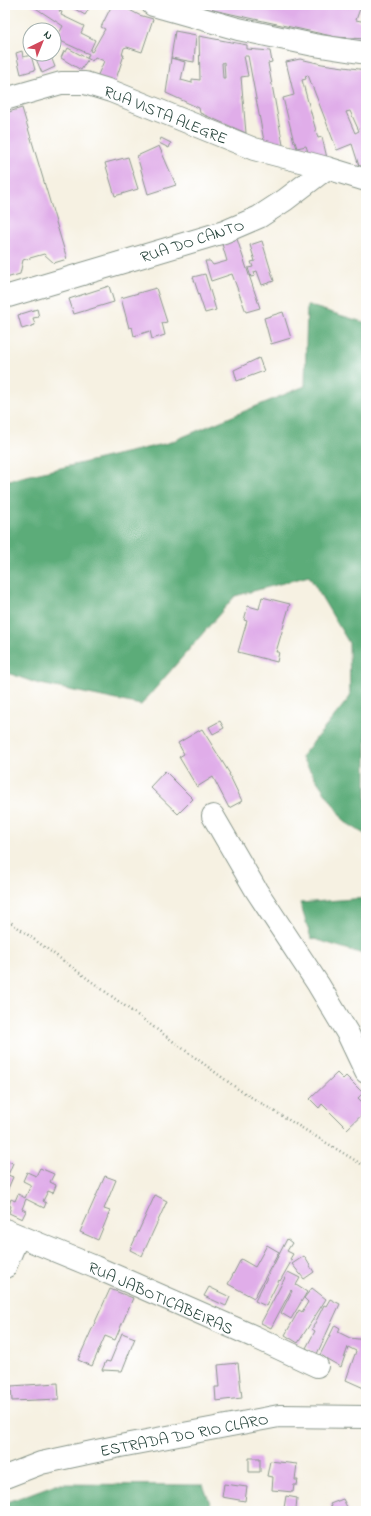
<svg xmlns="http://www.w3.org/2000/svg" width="371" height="1516" viewBox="0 0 371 1516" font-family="'Indie Flower',sans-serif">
<rect width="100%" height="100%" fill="#fff"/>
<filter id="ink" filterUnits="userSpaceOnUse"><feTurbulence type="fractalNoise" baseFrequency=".025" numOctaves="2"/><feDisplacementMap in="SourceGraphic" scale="8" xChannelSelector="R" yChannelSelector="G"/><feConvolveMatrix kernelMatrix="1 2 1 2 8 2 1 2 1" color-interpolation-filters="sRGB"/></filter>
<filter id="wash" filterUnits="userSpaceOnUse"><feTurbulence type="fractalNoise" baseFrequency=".012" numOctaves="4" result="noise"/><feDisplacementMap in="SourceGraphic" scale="16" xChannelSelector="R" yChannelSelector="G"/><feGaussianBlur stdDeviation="0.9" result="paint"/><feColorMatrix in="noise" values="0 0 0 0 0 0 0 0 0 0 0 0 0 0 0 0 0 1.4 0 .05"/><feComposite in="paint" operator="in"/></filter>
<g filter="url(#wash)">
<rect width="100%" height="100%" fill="#f6f1e2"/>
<path fill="#5bac79" stroke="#3d7456" d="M 307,305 L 366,323 L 366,835 L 345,822 L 301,757 L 350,697 L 349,643 L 309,576 L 235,596 L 141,705 L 36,683 L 5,672 L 5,481 L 168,443 L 305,386 Z
M 366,898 L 366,955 L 311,938 L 300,903 Z
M 56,1484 L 203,1485 L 213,1511 L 5,1511 L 5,1503 Z"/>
<g id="blocks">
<path fill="#e0ade9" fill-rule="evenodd" d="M 31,5 L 63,5 L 59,11 L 62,12 L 61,15 L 84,26 L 81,33 L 95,40 L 90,51 L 92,52 L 105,29 L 101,27 L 112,5 L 120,5 L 139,15 L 153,19 L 142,52 L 127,47 L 124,48 L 122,55 L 124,55 L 114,85 L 97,77 L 104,61 L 95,57 L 92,61 L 87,58 L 89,54 L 56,39 L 63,26 Z
M 68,5 L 91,5 L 85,15 Z
M 199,5 L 360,5 L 361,6 L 356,20 L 366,22 L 366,39 L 336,37 L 209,9 Z
M 175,31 L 196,35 L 194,62 L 171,58 Z
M 30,35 L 30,45 L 27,36 Z
M 199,36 L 247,45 L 247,49 L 270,51 L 272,62 L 268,63 L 283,145 L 264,141 L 248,56 L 244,56 L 248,76 L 241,77 L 246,133 L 200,113 L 199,108 L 166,93 L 171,58 L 185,62 L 181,80 L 192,83 L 192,79 L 200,80 ZM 224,62 L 225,78 L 223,78 L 222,63 Z
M 68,48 L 88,59 L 81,70 L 61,58 L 64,51 L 66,52 Z
M 22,51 L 23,57 L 31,55 L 35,70 L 21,74 L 16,53 Z
M 34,54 L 50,54 L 55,67 L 42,73 Z
M 300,59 L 322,64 L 366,70 L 366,166 L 359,166 L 352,144 L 337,150 L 308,75 L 305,76 L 306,79 L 302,80 L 318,138 L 322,137 L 327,158 L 308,152 L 306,146 L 297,148 L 295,142 L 294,142 L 283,98 L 294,95 L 286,62 ZM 350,111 L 359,131 L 355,133 L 346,112 Z
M 22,108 L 67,259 L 54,263 L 44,254 L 23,260 L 20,274 L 6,278 L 5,273 L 5,113 Z
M 161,138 L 171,143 L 169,148 L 159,143 Z
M 159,146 L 176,185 L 148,194 L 137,156 Z
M 128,157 L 138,189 L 115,196 L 105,163 Z
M 237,239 L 260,308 L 246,312 L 232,274 L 211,281 L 205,261 L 210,261 L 213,265 L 227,261 L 222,244 Z
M 262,241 L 274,281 L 262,285 L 257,271 L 254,272 L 255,276 L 251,277 L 248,268 L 253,267 L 251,262 L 255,261 L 250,245 Z
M 205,274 L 216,310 L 205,313 L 193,277 Z
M 109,286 L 114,302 L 74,314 L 69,299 Z
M 156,288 L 167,322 L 162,323 L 165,335 L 152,339 L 150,331 L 134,336 L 132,327 L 129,328 L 121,298 Z
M 37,309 L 39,317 L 33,318 L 35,325 L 22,329 L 18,315 Z
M 283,312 L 291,338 L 271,344 L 264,318 Z
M 259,358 L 264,371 L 237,381 L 234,370 Z
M 262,597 L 290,604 L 276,652 L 279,652 L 277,662 L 238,652 L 247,621 L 244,620 L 248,606 L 259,609 Z
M 220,721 L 224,728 L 213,734 L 209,727 Z
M 202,729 L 230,774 L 229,774 L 242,801 L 229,808 L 213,777 L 197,787 L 179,757 L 184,754 L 178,743 Z
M 165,771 L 193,799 L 178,814 L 150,787 Z
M 337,1073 L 343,1079 L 346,1076 L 363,1093 L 358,1098 L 366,1106 L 366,1111 L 347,1129 L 322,1104 L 319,1108 L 310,1099 Z
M 5,1160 L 13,1163 L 8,1175 L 13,1177 L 7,1191 L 5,1190 Z
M 40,1168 L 54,1174 L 50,1182 L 56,1185 L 53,1193 L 48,1191 L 43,1201 L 46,1203 L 44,1208 L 26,1199 L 22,1209 L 26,1211 L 22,1219 L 9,1213 L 11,1206 L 9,1205 L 11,1199 L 15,1201 L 18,1194 L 25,1198 L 31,1185 L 23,1181 L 27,1172 L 36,1176 Z
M 105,1176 L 116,1180 L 104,1209 L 110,1211 L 98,1240 L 80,1232 Z
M 155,1195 L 167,1201 L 142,1256 L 130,1250 Z
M 287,1239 L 292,1243 L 287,1251 L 293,1254 L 290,1259 L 292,1260 L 280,1281 L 279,1280 L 266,1306 L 255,1301 Z
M 267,1245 L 279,1252 L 254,1298 L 228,1284 L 241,1259 L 255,1267 Z
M 304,1256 L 314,1272 L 304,1279 L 292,1264 Z
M 288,1272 L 300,1278 L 296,1285 L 307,1292 L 291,1319 L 281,1313 L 292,1291 L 291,1290 L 271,1328 L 261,1323 Z
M 209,1287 L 230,1297 L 226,1306 L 204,1296 Z
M 312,1288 L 326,1299 L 298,1343 L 285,1335 L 299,1310 L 302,1312 L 308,1302 L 304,1298 Z
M 110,1289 L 133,1298 L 115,1340 L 105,1336 L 92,1366 L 78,1360 Z
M 330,1299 L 340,1304 L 317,1354 L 306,1348 L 315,1331 L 312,1329 L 324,1305 L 326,1306 Z
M 335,1325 L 340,1328 L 338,1332 L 350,1338 L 366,1340 L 366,1389 L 346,1380 L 356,1351 L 348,1347 L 341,1367 L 320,1355 Z
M 122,1333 L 135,1338 L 122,1371 L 102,1370 L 106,1361 L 110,1362 Z
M 238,1363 L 242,1398 L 216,1401 L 215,1387 L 220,1387 L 218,1365 Z
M 58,1383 L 59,1399 L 12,1401 L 11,1386 Z
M 249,1458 L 260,1458 L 260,1472 L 249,1472 Z
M 270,1461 L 297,1464 L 295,1480 L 298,1480 L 297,1485 L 294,1485 L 293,1492 L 272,1490 L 273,1477 L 267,1476 Z
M 224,1484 L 247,1487 L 245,1501 L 222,1497 Z
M 286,1496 L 297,1498 L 296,1509 L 284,1508 Z
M 343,1499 L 349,1511 L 334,1511 L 330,1504 Z"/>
</g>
</g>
<g filter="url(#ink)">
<use href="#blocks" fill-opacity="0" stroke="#8a978b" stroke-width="1"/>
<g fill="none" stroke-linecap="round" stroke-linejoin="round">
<defs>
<path id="minor" d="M 153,5 L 238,29 L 314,45 L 366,53
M 5,99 L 61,83 L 85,83 L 111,91 L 254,149 L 327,168
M 5,297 L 224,232 L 259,217 L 285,200 L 327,168 L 366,180
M 213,816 L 256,890 L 318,984 L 348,1034 L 366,1072
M 5,1230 L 95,1267 L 255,1337 L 317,1366
M 5,1267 L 18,1236"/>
<path id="secondary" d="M 5,1477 L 41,1463 L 120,1446 L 279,1416 L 366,1417"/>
</defs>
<use href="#minor" stroke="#8a978b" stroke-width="24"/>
<use href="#secondary" stroke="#8a978b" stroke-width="24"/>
<path stroke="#8a978b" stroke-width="2.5" stroke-dasharray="1 3" stroke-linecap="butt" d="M 5,918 L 238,1089 L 366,1167"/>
<use href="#minor" stroke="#fff" stroke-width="22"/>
<use href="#secondary" stroke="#fff" stroke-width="22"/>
</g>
</g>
<g text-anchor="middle" stroke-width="3" stroke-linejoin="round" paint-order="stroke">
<g font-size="16" fill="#1f3d34" stroke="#fff">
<text transform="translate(166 114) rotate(22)" y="6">RUA VISTA ALEGRE</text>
<text transform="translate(192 240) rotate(-18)" y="6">RUA DO CANTO</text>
<text transform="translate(161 1297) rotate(24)" y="6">RUA JABOTICABEIRAS</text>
<text transform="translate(184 1434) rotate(-11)" y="6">ESTRADA DO RIO CLARO</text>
</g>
</g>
<rect width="371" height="1516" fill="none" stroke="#fff" stroke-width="20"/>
<g transform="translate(42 42) rotate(43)"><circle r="19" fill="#ffffff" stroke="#a5b1ae"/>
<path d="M0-3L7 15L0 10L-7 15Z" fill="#d1495b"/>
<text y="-6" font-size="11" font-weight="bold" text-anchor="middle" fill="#1f3d34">N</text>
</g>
</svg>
